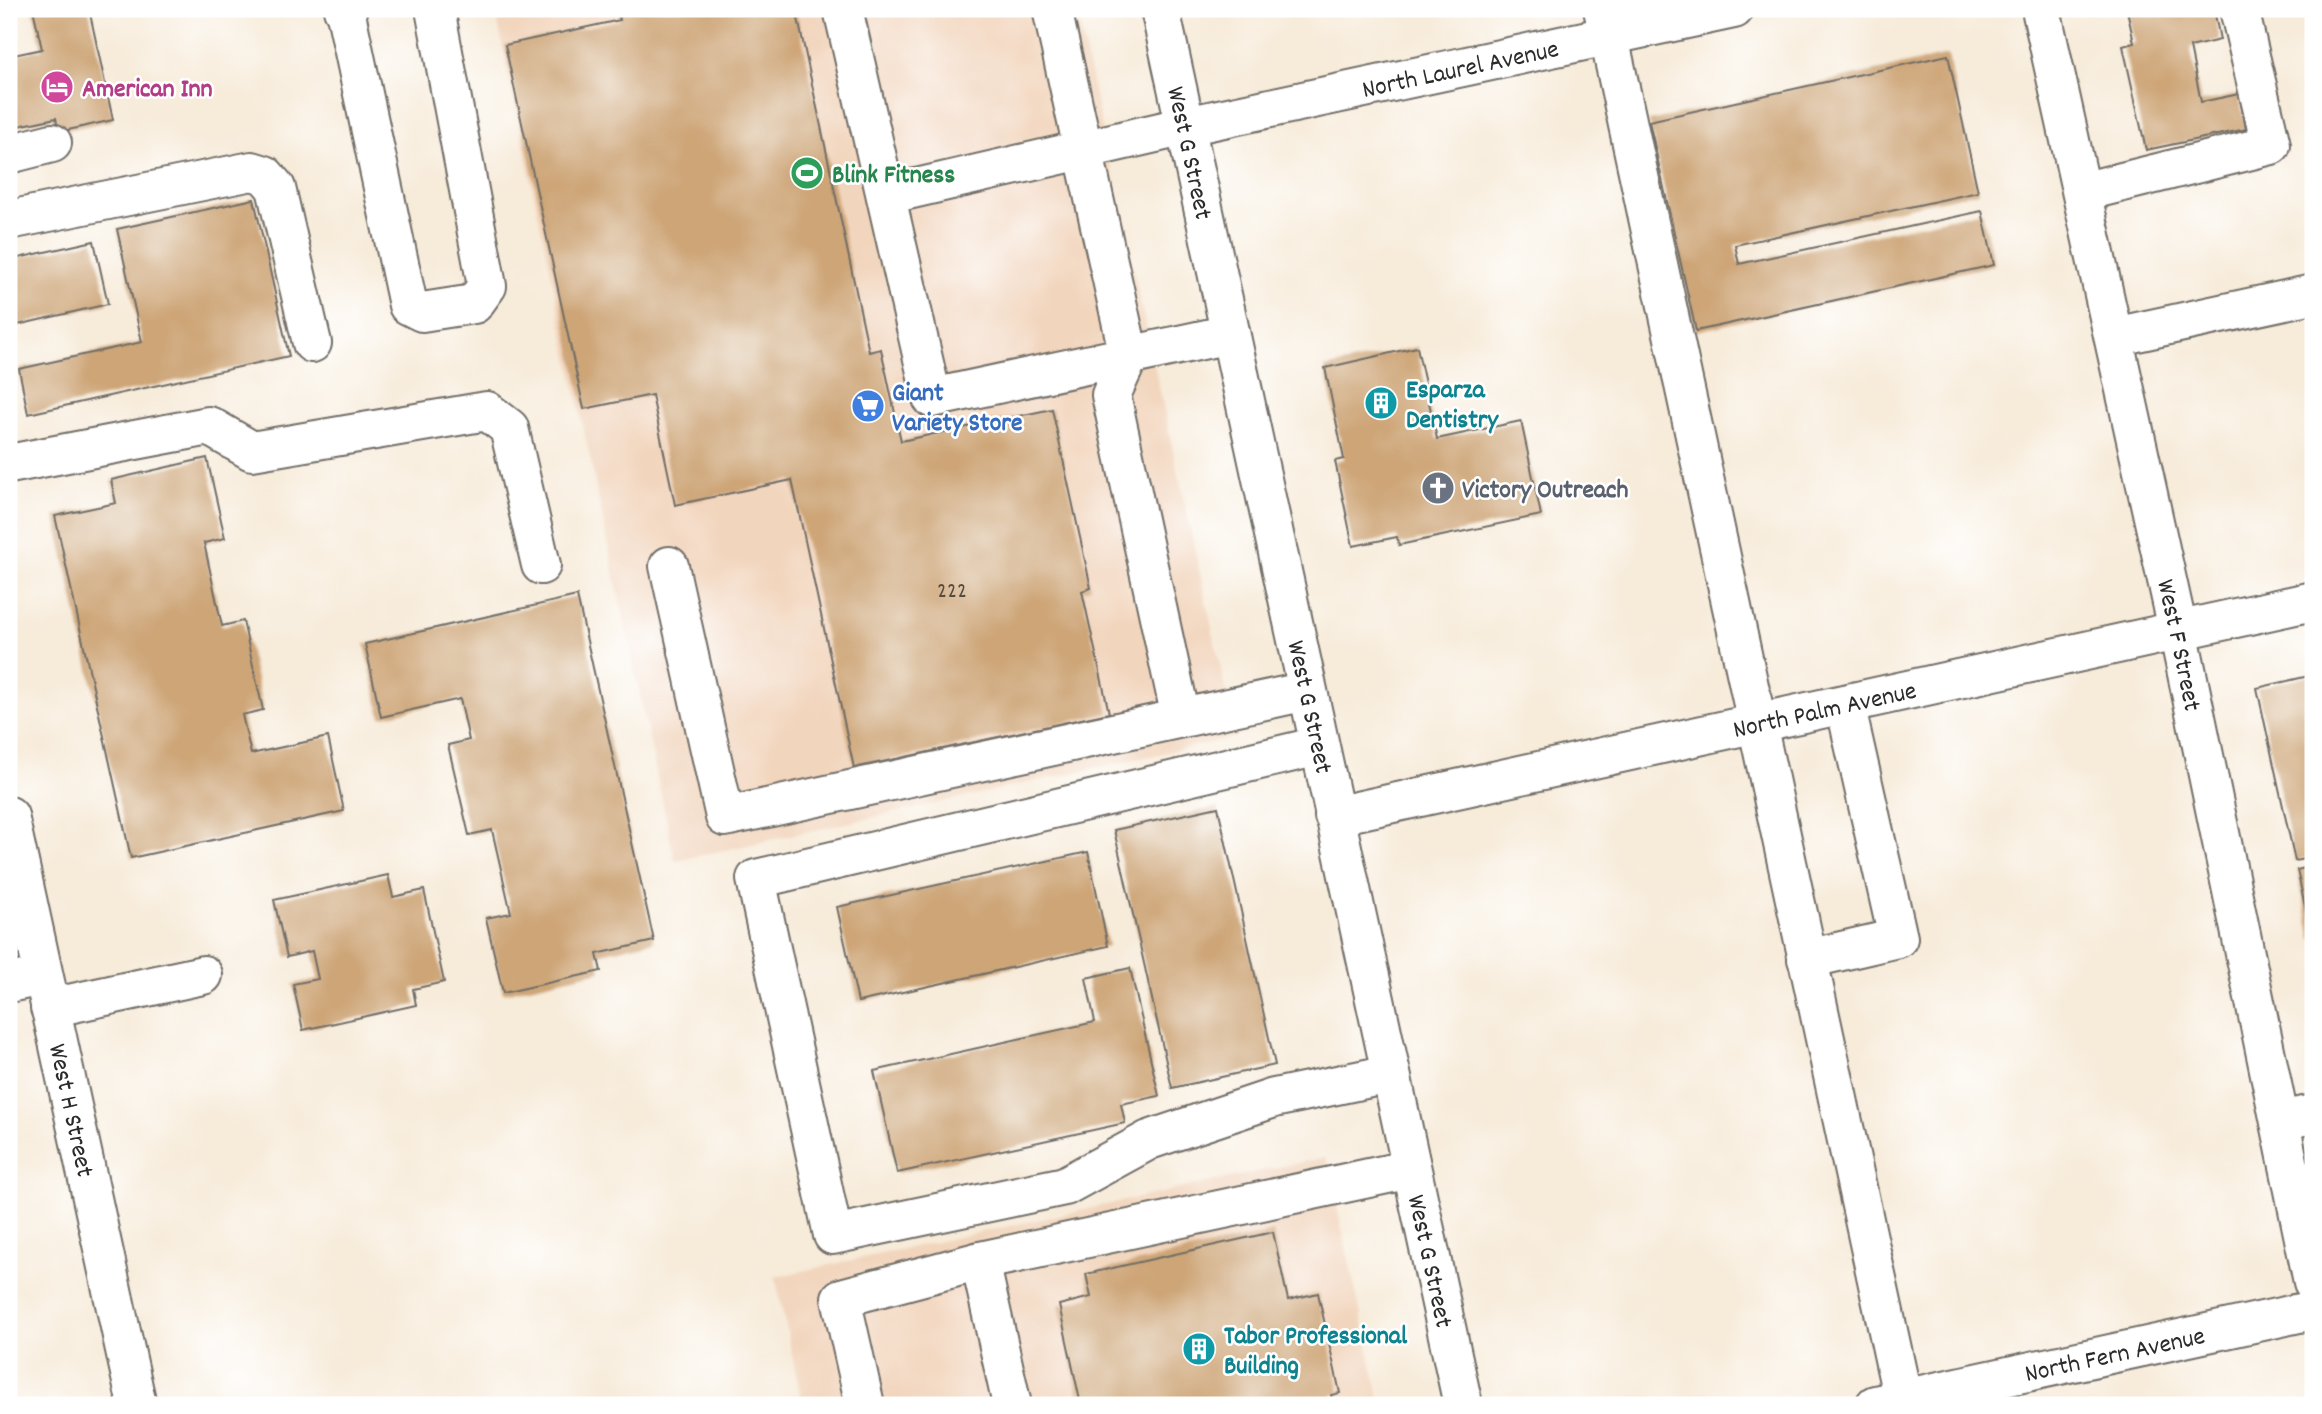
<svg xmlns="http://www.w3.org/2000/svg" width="2322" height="1414" viewBox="0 0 2322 1414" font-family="Dekko,sans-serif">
<rect width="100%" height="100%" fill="#fff"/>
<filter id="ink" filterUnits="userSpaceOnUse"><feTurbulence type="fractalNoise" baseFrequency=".0143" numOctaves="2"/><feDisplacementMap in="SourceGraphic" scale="14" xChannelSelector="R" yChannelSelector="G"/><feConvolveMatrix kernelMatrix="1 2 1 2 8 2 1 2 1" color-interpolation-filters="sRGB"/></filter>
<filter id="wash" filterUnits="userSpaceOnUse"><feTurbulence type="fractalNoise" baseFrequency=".00686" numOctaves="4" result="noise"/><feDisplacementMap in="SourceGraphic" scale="28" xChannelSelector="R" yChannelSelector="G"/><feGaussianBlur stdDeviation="1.57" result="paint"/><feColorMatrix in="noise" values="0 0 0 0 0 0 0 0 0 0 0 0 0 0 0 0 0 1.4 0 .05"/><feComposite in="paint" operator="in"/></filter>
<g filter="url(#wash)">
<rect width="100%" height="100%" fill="#f7ebd9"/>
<path fill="#f2d5bd" d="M 495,9 L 1076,9 L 1236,737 L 675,861 Z
M 1326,1157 L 1381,1405 L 803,1405 L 775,1277 Z"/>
<g id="blocks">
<path fill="#cda577" d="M 33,9 L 89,9 L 113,120 L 59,132 L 56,118 L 9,128 L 9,56 L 42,49 Z
M 617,9 L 796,9 L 869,352 L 881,349 L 901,441 L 1052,409 L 1091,588 L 1082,591 L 1109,713 L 854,768 L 792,480 L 675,505 L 652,395 L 584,409 L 505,45 L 620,20 Z
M 2132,9 L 2214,9 L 2220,40 L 2190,47 L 2201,102 L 2239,94 L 2246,129 L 2146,150 L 2123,46 L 2134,43 L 2127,10 Z
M 2304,9 L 2313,9 L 2313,44 L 2312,44 Z
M 1948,55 L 1978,192 L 1735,245 L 1739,264 L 1982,211 L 1994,265 L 1696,331 L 1649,121 Z
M 254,199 L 289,356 L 28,414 L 19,369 L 142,342 L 117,229 Z
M 94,241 L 108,304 L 9,327 L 9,260 Z
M 1417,347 L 1437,439 L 1521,421 L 1541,515 L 1399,545 L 1397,537 L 1353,546 L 1335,461 L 1344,459 L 1325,368 Z
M 207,458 L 225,538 L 204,543 L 222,626 L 243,621 L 263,710 L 242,715 L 251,754 L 328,737 L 344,811 L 131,858 L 55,516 L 116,503 L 111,480 Z
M 577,596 L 654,941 L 597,954 L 601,971 L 503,993 L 486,918 L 511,913 L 492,830 L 469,835 L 448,745 L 469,740 L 460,699 L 381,717 L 365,644 Z
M 2313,675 L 2313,857 L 2295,861 L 2257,688 Z
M 1218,807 L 1275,1065 L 1172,1088 L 1114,830 Z
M 1088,852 L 1108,946 L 858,1002 L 837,907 Z
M 2313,866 L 2313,939 L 2312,939 L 2297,870 Z
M 388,875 L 393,897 L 424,890 L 444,982 L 413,989 L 416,1005 L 303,1030 L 293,984 L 318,979 L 312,951 L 287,957 L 274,900 Z
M 1130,968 L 1159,1096 L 1121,1104 L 1125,1123 L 897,1173 L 874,1071 L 1095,1022 L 1086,978 Z
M 1273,1232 L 1288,1300 L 1318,1293 L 1340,1393 L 1331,1395 L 1334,1405 L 1081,1405 L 1059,1305 L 1091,1297 L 1086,1274 Z"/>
</g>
</g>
<g filter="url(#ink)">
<use href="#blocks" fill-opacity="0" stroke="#726e68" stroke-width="2"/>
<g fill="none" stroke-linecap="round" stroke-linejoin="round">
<defs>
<g id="minor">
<path d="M 343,9 L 346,14 L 408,305 L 422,312 L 474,304 L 487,286 L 435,9"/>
<path d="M 843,9 L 932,398 L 1230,334"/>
<path d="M 1052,9 L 1129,356 L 1111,395 L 1181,718"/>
<path id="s1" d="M 1160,9 L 1463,1405"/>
<path d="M 1603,9 L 1904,1405"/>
<path id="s2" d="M 2041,9 L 2178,630 L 2313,1282"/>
<path d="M 9,154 L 52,143"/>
<path d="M 2082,192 L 2271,145 L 2239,9"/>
<path id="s3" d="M 886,195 L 1186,126 L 1734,9"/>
<path d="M 9,220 L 252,171 L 265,175 L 276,188 L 312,343"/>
<path d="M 2114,337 L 2313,294"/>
<path d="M 9,464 L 209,426 L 252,451 L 487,411 L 509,428 L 541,565"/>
<path d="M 669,566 L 725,817 L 1307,691"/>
<path d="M 1319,746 L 756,879 L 833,1235 L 1065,1186 L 1149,1140 L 1274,1098 L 1390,1074"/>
<path id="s4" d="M 9,816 L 137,1405"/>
<path id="s5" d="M 1334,816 L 2313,601"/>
<path d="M 1807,959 L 1898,938 L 1845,704"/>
<path d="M 9,983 L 43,976"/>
<path d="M 50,1008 L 203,975"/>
<path d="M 2280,1121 L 2313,1114"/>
<path d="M 980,1261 L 1012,1405"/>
<path d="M 865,1405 L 841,1298 L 980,1261 L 1411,1169"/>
<path id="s6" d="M 1875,1405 L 2313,1310"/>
</g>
</defs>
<use href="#minor" stroke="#726e68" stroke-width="42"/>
<use href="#minor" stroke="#fff" stroke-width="38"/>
</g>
</g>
<defs>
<symbol id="hotel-disc" viewBox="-11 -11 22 22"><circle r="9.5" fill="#d1479c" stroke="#fff"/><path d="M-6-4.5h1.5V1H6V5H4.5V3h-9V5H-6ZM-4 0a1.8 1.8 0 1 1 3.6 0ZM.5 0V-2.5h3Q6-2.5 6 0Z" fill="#fff"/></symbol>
<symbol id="stadium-disc" viewBox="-11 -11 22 22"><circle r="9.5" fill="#2e9e5b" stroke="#fff"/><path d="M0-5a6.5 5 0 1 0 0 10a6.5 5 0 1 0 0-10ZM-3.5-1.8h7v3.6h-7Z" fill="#fff"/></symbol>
<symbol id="building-disc" viewBox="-11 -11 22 22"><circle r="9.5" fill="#0f9aa8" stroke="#fff"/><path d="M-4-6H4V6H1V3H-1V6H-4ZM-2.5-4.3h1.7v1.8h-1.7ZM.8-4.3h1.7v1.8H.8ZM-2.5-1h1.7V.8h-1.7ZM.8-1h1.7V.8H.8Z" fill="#fff"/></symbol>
<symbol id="supermarket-disc" viewBox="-11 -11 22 22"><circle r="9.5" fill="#3f7fe0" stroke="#fff"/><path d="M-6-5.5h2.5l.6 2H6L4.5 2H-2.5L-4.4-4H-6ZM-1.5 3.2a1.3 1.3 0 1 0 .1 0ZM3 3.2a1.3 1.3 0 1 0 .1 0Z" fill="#fff"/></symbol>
<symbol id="church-disc" viewBox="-11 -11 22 22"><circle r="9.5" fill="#6b7280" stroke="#fff"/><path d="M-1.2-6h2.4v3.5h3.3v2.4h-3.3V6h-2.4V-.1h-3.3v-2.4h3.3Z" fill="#fff"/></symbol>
</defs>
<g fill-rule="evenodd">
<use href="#hotel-disc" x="38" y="68" width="38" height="38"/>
<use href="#stadium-disc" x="788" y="154" width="38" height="38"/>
<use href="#building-disc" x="1362" y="384" width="38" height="38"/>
<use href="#supermarket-disc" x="849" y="387" width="38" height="38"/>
<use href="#church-disc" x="1419" y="469" width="38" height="38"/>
<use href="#building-disc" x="1180" y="1330" width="38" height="38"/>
</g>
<g text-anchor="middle" stroke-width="5" stroke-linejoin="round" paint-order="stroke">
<g font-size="23" fill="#544a3e">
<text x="952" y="597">222</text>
</g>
<g font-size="26" fill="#2b2b2b" stroke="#fff">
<text dy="9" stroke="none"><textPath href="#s3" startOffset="588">North Laurel Avenue</textPath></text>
<text dy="9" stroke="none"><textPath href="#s1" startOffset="147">West G Street</textPath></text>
<text dy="9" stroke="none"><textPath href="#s2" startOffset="651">West F Street</textPath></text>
<text dy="9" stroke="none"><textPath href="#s1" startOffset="714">West G Street</textPath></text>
<text dy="9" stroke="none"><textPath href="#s5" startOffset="502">North Palm Avenue</textPath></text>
<text dy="9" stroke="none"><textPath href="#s4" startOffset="301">West H Street</textPath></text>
<text dy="9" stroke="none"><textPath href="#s1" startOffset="1281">West G Street</textPath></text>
<text dy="9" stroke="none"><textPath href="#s6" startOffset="245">North Fern Avenue</textPath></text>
</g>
<g font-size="26" font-weight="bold" fill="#b23c85" stroke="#fff" text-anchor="start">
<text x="82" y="96">American Inn</text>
</g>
<g font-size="26" font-weight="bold" fill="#27864d" stroke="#fff" text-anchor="start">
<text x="832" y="182">Blink Fitness</text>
</g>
<g font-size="26" font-weight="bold" fill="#0d838f" stroke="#fff" text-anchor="start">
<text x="1406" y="397">Esparza<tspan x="1406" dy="30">Dentistry</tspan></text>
<text x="1224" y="1343">Tabor Professional<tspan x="1224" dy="30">Building</tspan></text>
</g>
<g font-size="26" font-weight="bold" fill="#366cbe" stroke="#fff" text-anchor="start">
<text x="892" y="400">Giant<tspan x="892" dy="30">Variety Store</tspan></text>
</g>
<g font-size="26" font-weight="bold" fill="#5b616d" stroke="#fff" text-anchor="start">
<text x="1462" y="497">Victory Outreach</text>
</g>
</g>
<rect width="2322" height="1414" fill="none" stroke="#fff" stroke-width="35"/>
</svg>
